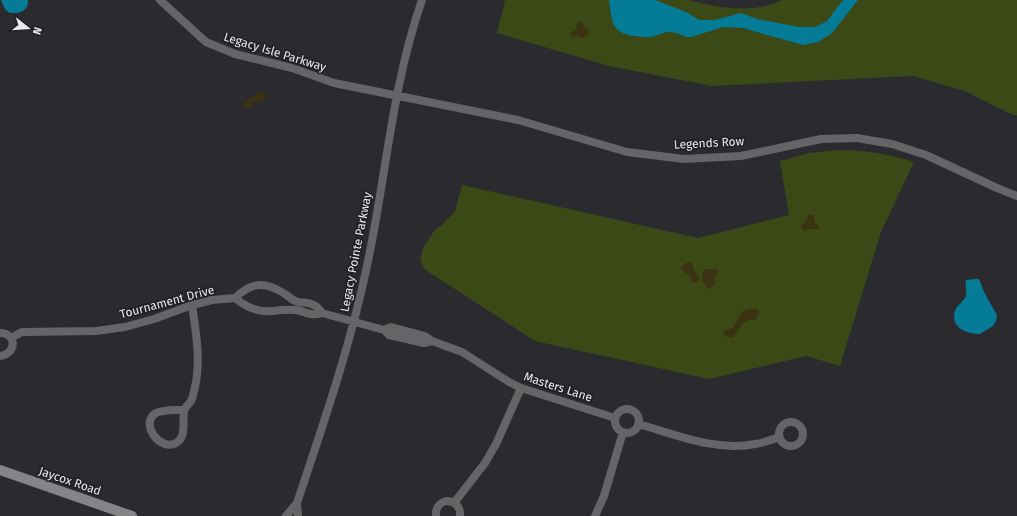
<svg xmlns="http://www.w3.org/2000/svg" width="1017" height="516" viewBox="0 0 1017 516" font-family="'Fira Sans',sans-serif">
<rect width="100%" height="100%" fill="#2b2a2f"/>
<path fill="#3b4917" d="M 505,0 L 689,0 C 719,8 753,14 782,0 L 1017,0 L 1017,115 L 1013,115 L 965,91 L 913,76 L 712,86 L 609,66 L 497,33 Z
M 839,150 C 865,150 889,154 914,162 L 881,232 L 840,366 L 806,356 L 709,379 L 535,341 L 424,269 L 420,259 L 423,248 L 434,231 L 443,224 L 455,211 L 462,185 L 698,238 L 789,215 L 780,161 L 809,153 Z"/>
<path fill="#3a3211" d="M 581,21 L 583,23 L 584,27 L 588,29 L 588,35 L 583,38 L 577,36 L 572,37 L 571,35 L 572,32 L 576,30 L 577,24 Z
M 261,92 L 266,95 L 265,100 L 263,101 L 253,102 L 249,109 L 243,107 L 245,102 Z
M 809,214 L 814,215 L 814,222 L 818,225 L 819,227 L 818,229 L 810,229 L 804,231 L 801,226 L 806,221 Z
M 688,262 L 691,262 C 693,265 693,267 694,270 C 695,274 699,275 699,280 L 695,283 L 692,282 L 689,275 L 682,270 L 681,267 Z
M 705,269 L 716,269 L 718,272 L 715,277 L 715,284 L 709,289 C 703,286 702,277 703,271 Z
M 748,309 L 756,309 L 759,310 C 759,323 752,318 745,322 C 741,325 735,334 733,338 L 727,337 L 723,333 L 724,331 L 733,328 L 742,312 Z"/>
<path fill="#047b97" d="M 1,0 L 28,0 C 28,3 28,7 25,9 C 22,13 11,15 7,11 C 4,9 3,4 1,0 Z
M 609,0 L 655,0 L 686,12 L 699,20 L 715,20 L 741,13 L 757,19 L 799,27 L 816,27 L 827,21 L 843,0 L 858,0 L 832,33 L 818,42 L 803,45 L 743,28 L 723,27 L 691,37 C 683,37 676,31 667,32 C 662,33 656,36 650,37 C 645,38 639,36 634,36 C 610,32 612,20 609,0 Z
M 974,279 L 979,279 L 985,294 L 997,315 L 996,321 L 993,326 L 980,334 C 967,334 950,328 955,311 C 957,305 964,301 966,296 C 967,291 965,286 966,280 Z"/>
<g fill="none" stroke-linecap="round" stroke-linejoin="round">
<path stroke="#666466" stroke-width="8" d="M 160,0 L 206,42 L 235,54 L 292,68 L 334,83 L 518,120 L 627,152 L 684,159 L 741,156 L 821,139 L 857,138 L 892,144 L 926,155 L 997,188 L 1017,196
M 235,298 C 246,307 258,313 273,311 C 280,310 287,309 295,310 C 306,311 310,317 322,313 L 384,330 L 389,335 L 424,343 L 432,341
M 384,330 L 391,327 L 425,336 L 432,341 L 462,352 L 509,382 L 521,388 L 615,418
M 0,333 C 17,333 17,354 0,356
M 11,338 L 22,332 L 96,331 L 125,327 L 154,319 L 192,305 L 212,300 L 235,298 C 251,282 265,281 285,294 C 289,297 293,301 298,302 C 301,303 305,302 308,303 C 314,304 319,308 322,313
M615 421a12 12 0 1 1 24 0a12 12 0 1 1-24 0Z
M 184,410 C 175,410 164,409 156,413 C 139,423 160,452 176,443 C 187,437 182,421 184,412 C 184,407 190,404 192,399 C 193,396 194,391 195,387 C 201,360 196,332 192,305
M779 434a12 12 0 1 1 24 0a12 12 0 1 1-24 0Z
M 638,424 C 675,434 716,452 755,444 C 763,443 771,440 779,437
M 297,503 L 298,516
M 454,503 L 485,463 L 496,444 L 521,388
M 286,516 L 297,503 C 323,425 350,347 367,266 C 386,177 392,86 422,0
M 436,516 C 435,509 439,503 446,501 C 455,501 461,507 460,516
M 595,516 L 604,496 L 623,432"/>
<path stroke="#878487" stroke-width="10" d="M 0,470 L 132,516"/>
</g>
<g text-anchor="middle" stroke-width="3.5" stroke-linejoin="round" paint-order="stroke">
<g font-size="12" fill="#eae9ed" stroke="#212025">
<text transform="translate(275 52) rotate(17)" y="4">Legacy Isle Parkway</text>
<text transform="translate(709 143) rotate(-3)" y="4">Legends Row</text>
<text transform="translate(356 252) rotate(-79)" y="4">Legacy Pointe Parkway</text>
<text transform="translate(167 302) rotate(-15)" y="4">Tournament Drive</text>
<text transform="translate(558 387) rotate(18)" y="4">Masters Lane</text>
<text transform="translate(70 481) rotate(19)" y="4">Jaycox Road</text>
</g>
</g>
<g transform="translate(28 28) rotate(107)" stroke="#212025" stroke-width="3" paint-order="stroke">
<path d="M0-3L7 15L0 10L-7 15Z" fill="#eae9ed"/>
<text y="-6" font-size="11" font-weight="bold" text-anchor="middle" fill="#eae9ed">N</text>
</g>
</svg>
